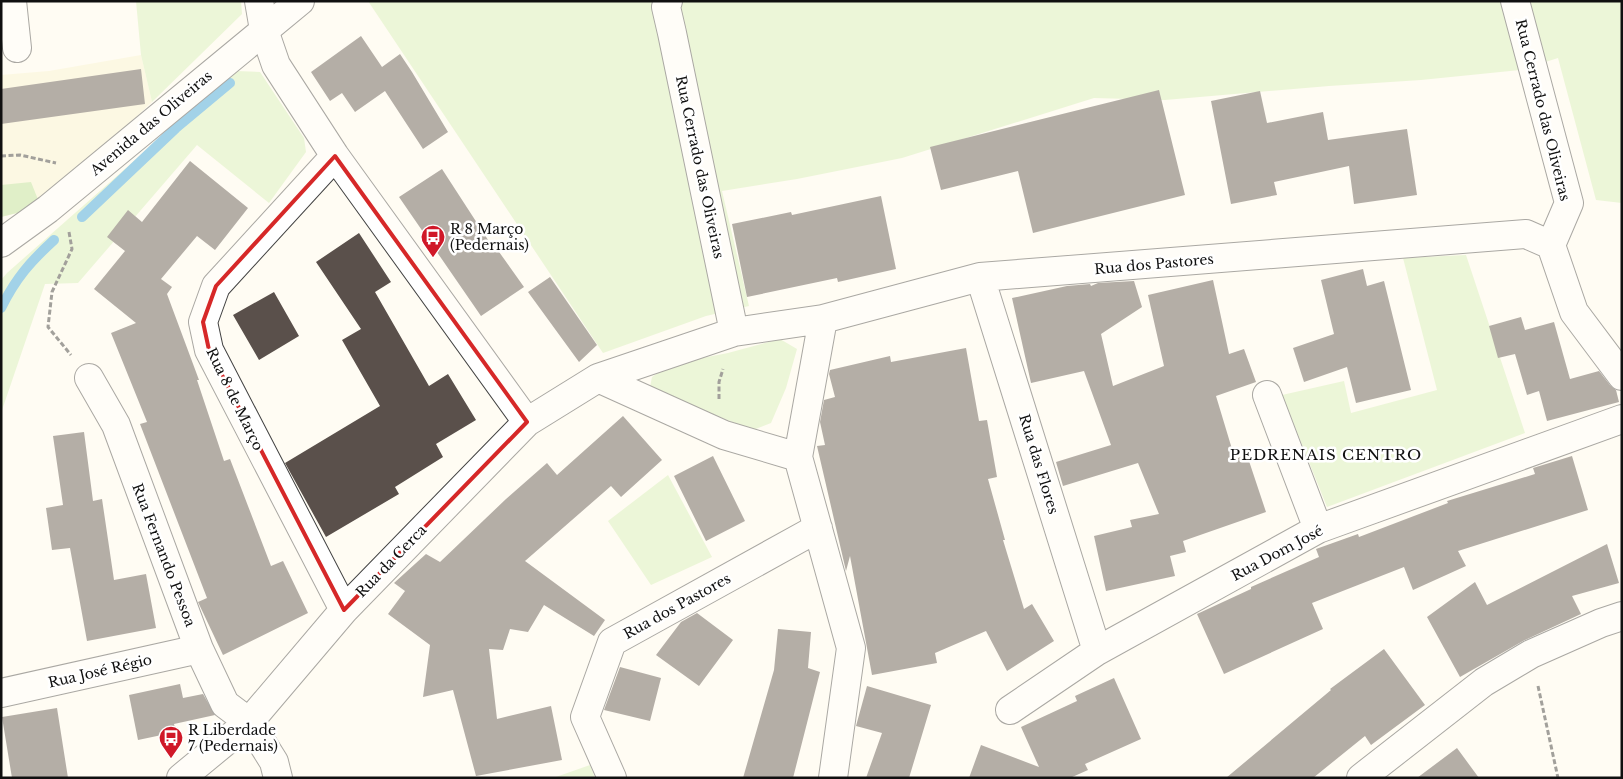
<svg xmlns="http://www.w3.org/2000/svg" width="1623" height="779" viewBox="0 0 1623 779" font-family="'Libre Baskerville',serif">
<rect width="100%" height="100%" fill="#fffcf3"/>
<path fill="#f9f4d0" d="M 141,55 L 152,102 L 41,207 L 1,217 L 1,75 L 49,71 Z"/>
<path fill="#d6efb8" d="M 136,1 L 241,1 L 242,14 L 152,102 L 141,55 Z
M 368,1 L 1622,1 L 1622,203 L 1596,200 L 1558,58 L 1520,70 L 1421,80 L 1329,86 L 1165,100 L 1094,98 L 902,158 L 797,179 L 722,191 L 749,306 L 706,316 L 603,353 Z
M 236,71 L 260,72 L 304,138 L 306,152 L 269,203 L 197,145 L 78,283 L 45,284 L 1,413 L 1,280 L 7,273 Z
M 1466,255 L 1525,433 L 1327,507 L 1282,395 L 1344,381 L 1351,413 L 1437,390 L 1403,258 Z
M 780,339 L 797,349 L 786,388 L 771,423 L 753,430 L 684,403 L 650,387 L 652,377 L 671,364 L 728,353 Z
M 668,475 L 712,557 L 651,585 L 608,521 Z
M 590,765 L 595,778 L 553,778 Z"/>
<path fill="#bbe195" d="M 31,182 L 41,207 L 1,217 L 1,185 Z"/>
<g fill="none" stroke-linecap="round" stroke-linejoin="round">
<path stroke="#319fdb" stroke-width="10" d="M 82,217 L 176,128 L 230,83
M 1,308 C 16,278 30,262 54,240"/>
</g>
<path fill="#5a504b" d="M 361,36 L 382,67 L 400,54 L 412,72 L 448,132 L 423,149 L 385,91 L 355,112 L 342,93 L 330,101 L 311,72 Z
M 141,69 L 145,104 L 1,124 L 1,89 Z
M 1159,90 L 1185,195 L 1033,233 L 1018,171 L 941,190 L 930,147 Z
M 1260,91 L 1267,123 L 1323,112 L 1328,140 L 1407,129 L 1417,195 L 1354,204 L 1349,166 L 1274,182 L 1277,195 L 1231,204 L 1211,101 Z
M 190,161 L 248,208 L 215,250 L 197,236 L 161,279 L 172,287 L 167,294 L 199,380 L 197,380 L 224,461 L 230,459 L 271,566 L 283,561 L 308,613 L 223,655 L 198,602 L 207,598 L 140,424 L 147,422 L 111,333 L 136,323 L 94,289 L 125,251 L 107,237 L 128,210 L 142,222 Z
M 442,169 L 490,243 L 492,242 L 524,287 L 481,316 L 399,197 Z
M 881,196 L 896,269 L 838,282 L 837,278 L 747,297 L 732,224 L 791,212 L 792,215 Z
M 359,233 L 391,282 L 375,292 L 429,386 L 448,374 L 476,420 L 436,444 L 443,457 L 395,487 L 399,494 L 326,537 L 285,463 L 380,406 L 342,340 L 361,329 L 316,262 Z
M 1363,269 L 1367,286 L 1384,281 L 1411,390 L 1356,403 L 1347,367 L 1304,382 L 1293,348 L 1334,334 L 1321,280 Z
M 550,277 L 597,345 L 579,362 L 528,292 Z
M 1213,280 L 1229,354 L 1244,349 L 1256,382 L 1216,396 L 1235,459 L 1247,455 L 1266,512 L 1183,541 L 1186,552 L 1170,556 L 1175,576 L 1106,591 L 1094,536 L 1132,527 L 1130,520 L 1159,514 L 1138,463 L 1063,486 L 1056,462 L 1111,445 L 1084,371 L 1031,383 L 1012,298 L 1067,286 L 1090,284 L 1091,286 L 1098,283 L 1134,281 L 1142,307 L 1101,334 L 1113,386 L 1164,366 L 1148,295 Z
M 274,292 L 299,336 L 259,360 L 233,315 Z
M 1521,317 L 1525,330 L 1554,322 L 1570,379 L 1599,371 L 1610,385 L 1616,390 L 1619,402 L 1547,421 L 1539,391 L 1527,395 L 1515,354 L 1498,358 L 1489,326 Z
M 966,348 L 979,421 L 987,420 L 997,477 L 988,479 L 1005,540 L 1003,540 L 1024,609 L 1032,604 L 1054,641 L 1007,671 L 986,631 L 935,653 L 937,663 L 872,675 L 850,556 L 846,571 L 817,446 L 825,445 L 820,422 L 824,400 L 835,397 L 829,374 L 830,370 L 890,356 L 891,362 Z
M 623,416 L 662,460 L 621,497 L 611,486 L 525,561 L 605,620 L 594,636 L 544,605 L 528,632 L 510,629 L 503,650 L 489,649 L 497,719 L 551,706 L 562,760 L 476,776 L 453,690 L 423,697 L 430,645 L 388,614 L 405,591 L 394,583 L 426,554 L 440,562 L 506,499 L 547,463 L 557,475 Z
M 84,432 L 93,501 L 102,499 L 114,580 L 146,574 L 156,628 L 87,641 L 70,548 L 52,550 L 46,508 L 63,505 L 53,436 Z
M 713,456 L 745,521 L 706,541 L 674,476 Z
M 1572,456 L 1588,510 L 1458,551 L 1466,566 L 1413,590 L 1404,567 L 1312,603 L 1323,629 L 1224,674 L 1197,614 L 1251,589 L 1251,587 L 1319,557 L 1316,549 L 1358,534 L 1359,537 L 1448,503 L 1447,501 L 1535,474 L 1533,468 Z
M 1607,544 L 1619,583 L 1572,596 L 1581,614 L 1523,641 L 1460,677 L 1427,617 L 1475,582 L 1487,605 Z
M 697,613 L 733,640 L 699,686 L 656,655 L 681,622 Z
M 778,629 L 811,632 L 808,668 L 820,672 L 793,778 L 743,778 L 774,670 Z
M 1384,649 L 1425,705 L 1371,745 L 1365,736 L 1313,778 L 1226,778 L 1331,690 L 1330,689 Z
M 620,667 L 661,678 L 650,721 L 604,710 Z
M 1114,678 L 1141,739 L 1085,764 L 1088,770 L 1070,778 L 969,778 L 981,745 L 1039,767 L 1021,727 L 1077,701 L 1075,696 Z
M 180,684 L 183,698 L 203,694 L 215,715 L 174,724 L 176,732 L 138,740 L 129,695 Z
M 867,686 L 931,705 L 909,778 L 866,778 L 882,733 L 856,726 Z
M 57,708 L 68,778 L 12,778 L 2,717 Z
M 1457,748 L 1479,778 L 1417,778 Z"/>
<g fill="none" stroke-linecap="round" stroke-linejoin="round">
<defs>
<path id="minor" d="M 12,1 L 17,48
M 259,1 L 264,30 L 276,65 L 335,156 L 527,422
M 668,1 L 666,7 L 672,33 L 734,332
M 1515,1 L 1569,203 L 1551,245
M 335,156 L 216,286 L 203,322 L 209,350 L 344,610
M 980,277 L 1097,651
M 89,378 L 116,425 L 199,649 L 225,704 L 249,722 L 274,762 L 278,778
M 598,378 L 734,332 L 823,319
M 1267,395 L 1318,529
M 1,693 L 199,649
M 1010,710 L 1097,651 L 1318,529 L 1622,419
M 181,778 L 249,722 L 344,610 L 527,422 L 598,378 L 724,435 L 798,457
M 612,778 L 585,717 L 612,642 L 818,528
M 833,778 L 851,648 L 798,457 L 823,319 L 980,277 L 1526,234 L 1551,245 L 1574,312 L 1622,376
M 1361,778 L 1484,682 L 1531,654 L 1601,623 L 1622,616"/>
<path id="tertiary" d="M 1,243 L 48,209 L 300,1"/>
</defs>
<use href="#minor" stroke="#434343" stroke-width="30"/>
<use href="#tertiary" stroke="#434343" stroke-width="30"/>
<path stroke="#323232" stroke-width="3" stroke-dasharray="5 2.5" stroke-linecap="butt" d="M 1,156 L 20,155 L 56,163
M 69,232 L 72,249 L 52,292 L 48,327 L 71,355
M 719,399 L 719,382 L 723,369
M 1538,686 L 1558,778"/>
<use href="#minor" stroke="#fff" stroke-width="28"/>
<use href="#tertiary" stroke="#fff" stroke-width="28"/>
</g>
<path d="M0 0H1623V779H0ZM 335,156 L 527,422 L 344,610 L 209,350 L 203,322 L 216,286 Z" fill="#fffcf3" fill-opacity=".55" fill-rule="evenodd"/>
<path fill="none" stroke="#d62828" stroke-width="4" stroke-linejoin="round" d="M 335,156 L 527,422 L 344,610 L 209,350 L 203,322 L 216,286 Z"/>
<defs>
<symbol id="bus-pin" viewBox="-11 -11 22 30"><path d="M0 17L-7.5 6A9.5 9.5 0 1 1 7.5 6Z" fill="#d01828" stroke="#fff"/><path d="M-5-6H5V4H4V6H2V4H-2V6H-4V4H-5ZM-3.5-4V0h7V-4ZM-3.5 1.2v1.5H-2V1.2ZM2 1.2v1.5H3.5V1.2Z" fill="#fff"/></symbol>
</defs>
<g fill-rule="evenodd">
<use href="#bus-pin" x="419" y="223" width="28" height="38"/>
<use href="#bus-pin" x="157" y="724" width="28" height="38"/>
</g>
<g text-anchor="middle" stroke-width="5" stroke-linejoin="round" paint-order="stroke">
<g font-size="14" fill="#101010" stroke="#fff">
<text transform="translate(1543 110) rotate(76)" y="5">Rua Cerrado das Oliveiras</text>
<text transform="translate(151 123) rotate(-40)" y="5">Avenida das Oliveiras</text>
<text transform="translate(700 167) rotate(78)" y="5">Rua Cerrado das Oliveiras</text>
<text transform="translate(1154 264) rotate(-5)" y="5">Rua dos Pastores</text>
<text transform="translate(235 399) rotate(64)" y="5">Rua 8 de Março</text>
<text transform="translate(1039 464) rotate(73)" y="5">Rua das Flores</text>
<text transform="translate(1277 553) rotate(-28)" y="5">Rua Dom José</text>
<text transform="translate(164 555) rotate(69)" y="5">Rua Fernando Pessoa</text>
<text transform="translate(391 561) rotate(-46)" y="5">Rua da Cerca</text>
<text transform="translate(677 606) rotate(-29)" y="5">Rua dos Pastores</text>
<text transform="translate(100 671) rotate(-13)" y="5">Rua José Régio</text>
</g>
<g font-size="14" fill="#101010" stroke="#fff" text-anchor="start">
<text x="450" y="234">R 8 Março<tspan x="450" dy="16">(Pedernais)</tspan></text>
<text x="188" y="735">R Liberdade<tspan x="188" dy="16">7 (Pedernais)</tspan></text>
</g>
<g font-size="15" letter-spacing="1" fill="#101010" stroke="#fff">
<text x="1326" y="460">PEDRENAIS CENTRO</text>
</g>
</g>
<rect width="1623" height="779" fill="none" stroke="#101010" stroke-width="5"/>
</svg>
